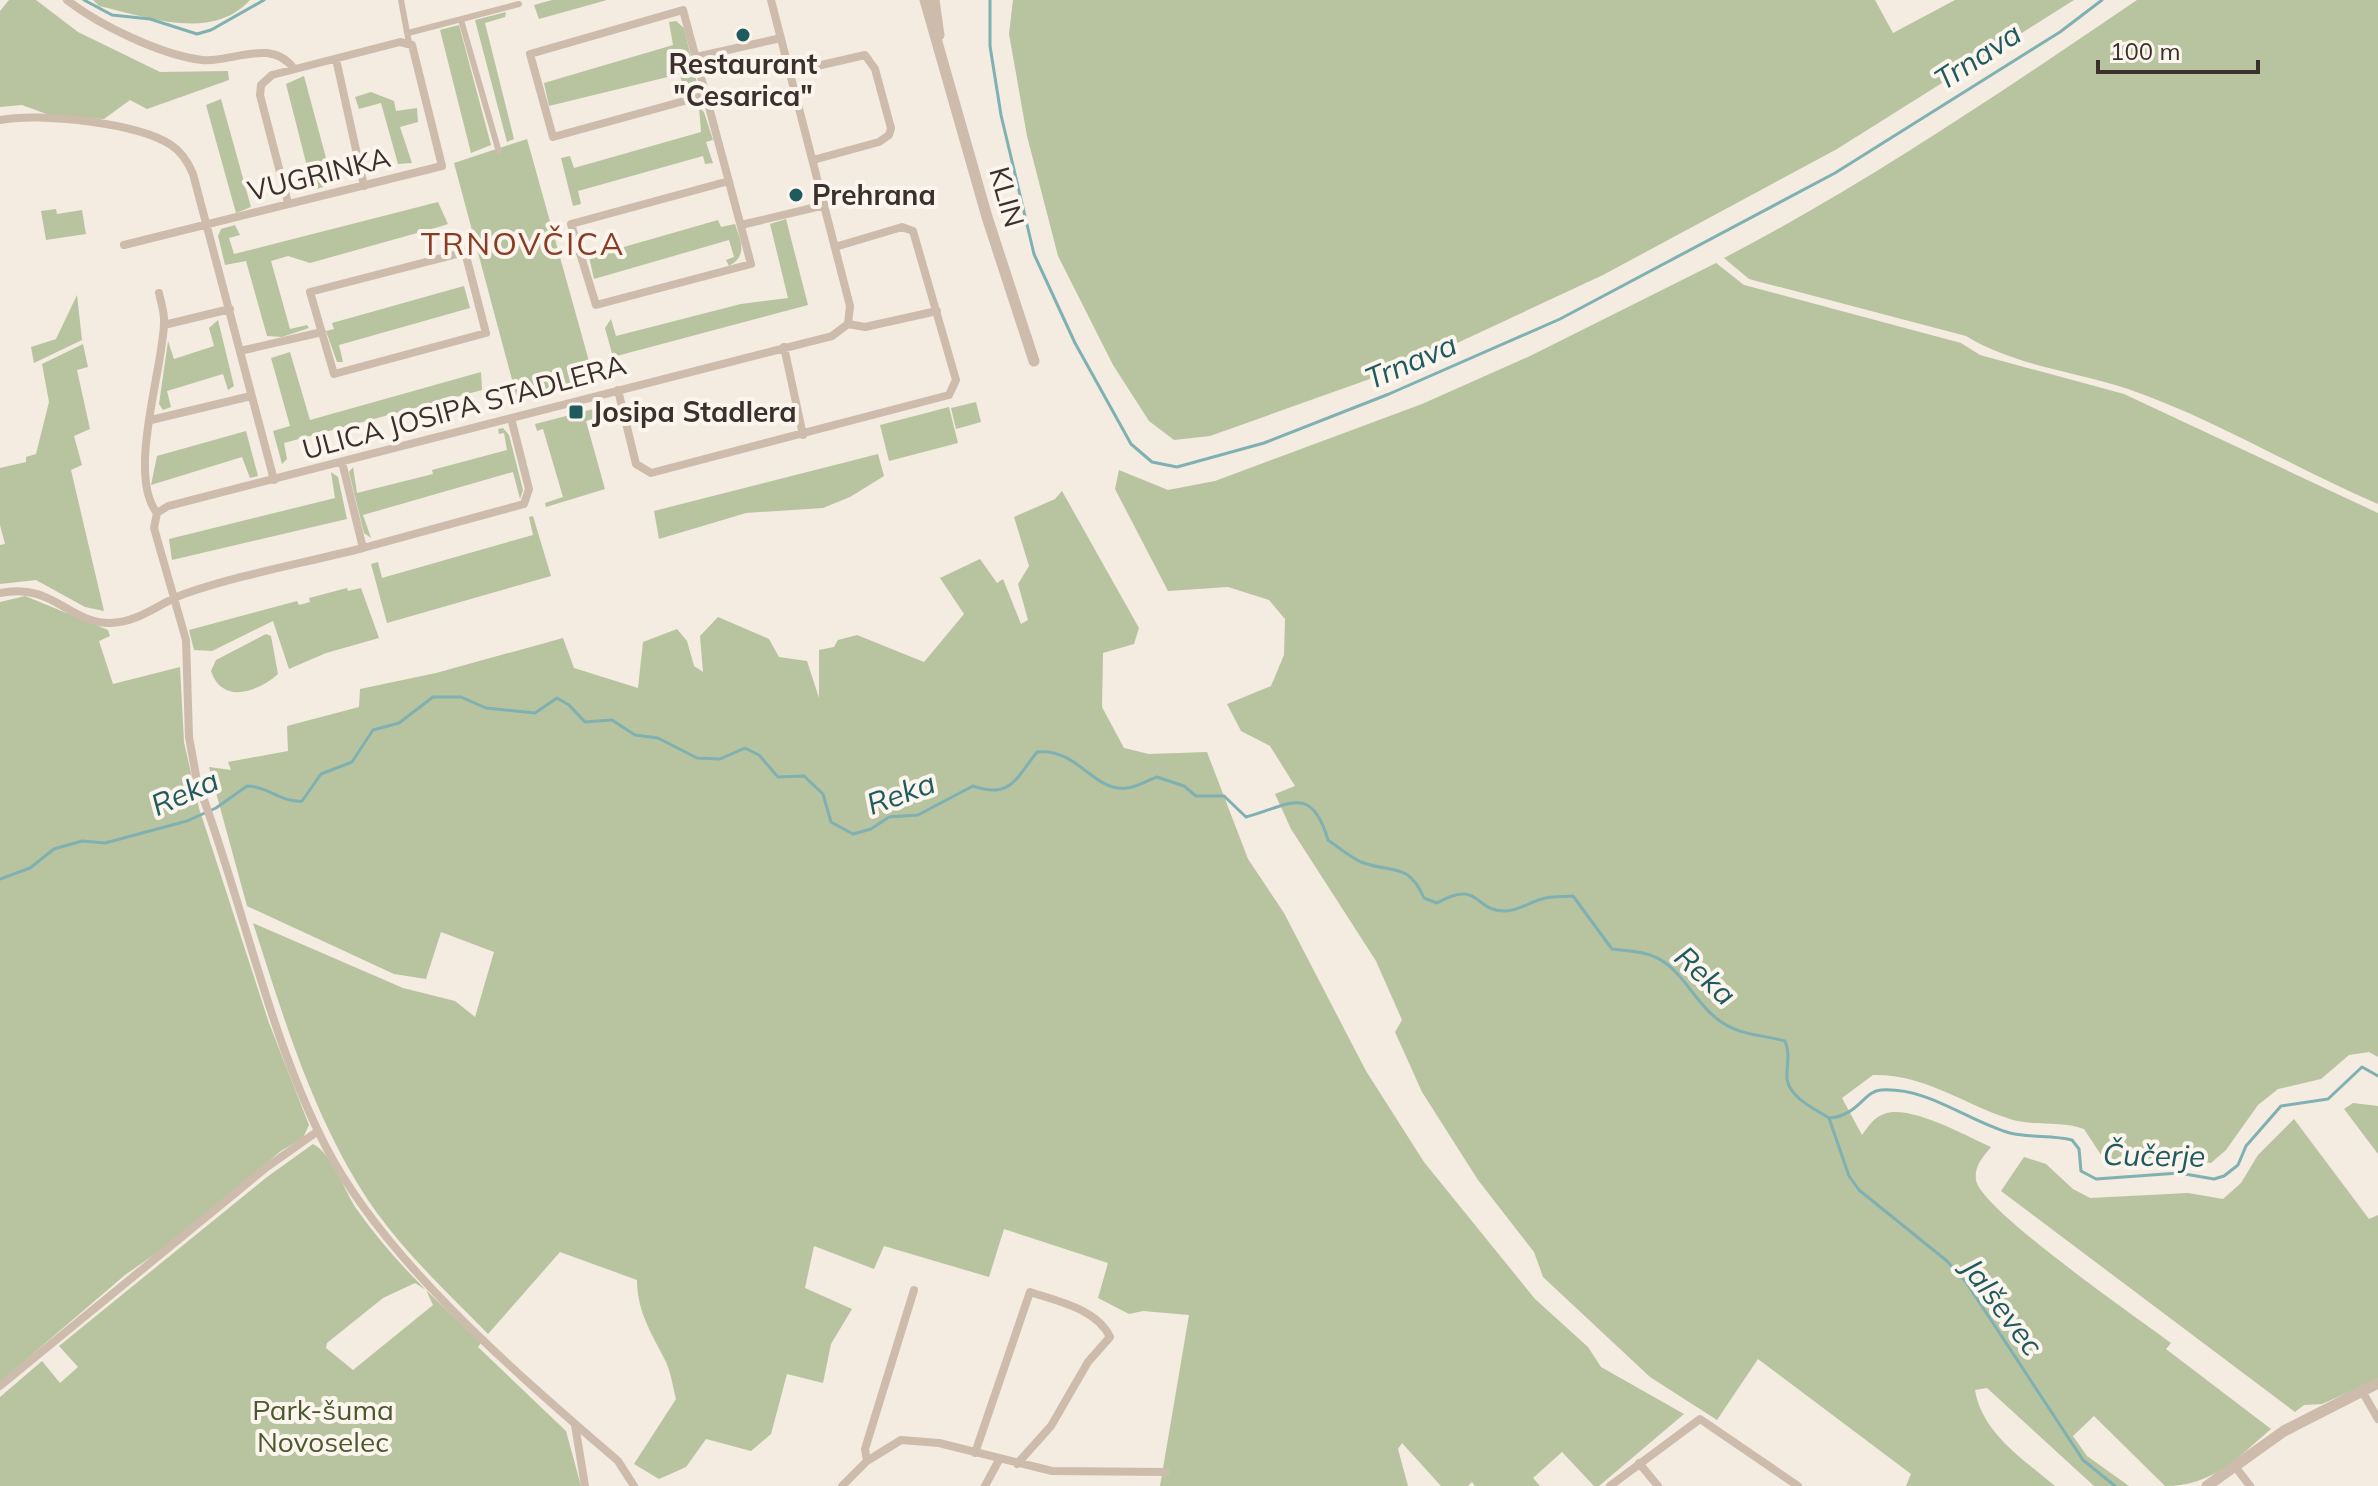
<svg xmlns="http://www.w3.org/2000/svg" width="2378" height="1486" viewBox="0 0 2378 1486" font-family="Mulish,sans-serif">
<rect width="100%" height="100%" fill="#f4ebe1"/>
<path fill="#b8c4a0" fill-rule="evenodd" d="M 9,0 L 36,0 L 78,32 L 160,72 L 228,71 L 229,80 L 147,109 L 130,100 L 104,119 L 52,116 L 22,105 L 0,107 L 0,11 Z
M 93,0 L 250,0 C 212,42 147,17 99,6 Z
M 552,0 L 607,0 L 539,19 L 534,5 Z
M 1013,0 L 1875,0 L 1893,33 L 1955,0 L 2074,0 L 1837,149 L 1603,275 L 1412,364 L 1210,436 L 1174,440 L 1149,421 L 1113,365 L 1058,256 L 1027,136 L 1009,34 Z
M 2137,0 L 2378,0 L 2378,504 C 2294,468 2215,419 2128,389 C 2074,371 2015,366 1966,336 L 1749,279 L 1724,258 C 1868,183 2003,91 2137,0 Z
M 506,12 L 505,17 L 485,23 L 514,139 L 507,142 L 475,20 Z
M 676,21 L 684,28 L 697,83 L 692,95 L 685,97 L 680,74 L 549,106 L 544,83 L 673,45 L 669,22 Z
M 459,25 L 491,145 L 471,153 L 440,30 Z
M 304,76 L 333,184 L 313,190 L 286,84 Z
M 371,92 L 394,101 L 396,111 L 417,108 L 418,122 L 400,127 L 412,163 L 398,164 L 381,103 L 359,109 L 355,97 Z
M 221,99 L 251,207 L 236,213 L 206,105 Z
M 699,107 L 704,112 L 713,140 L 706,142 L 713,163 L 705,164 L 703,156 L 578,191 L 581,204 L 573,206 L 561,158 L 570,156 L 574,168 L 701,132 Z
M 527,139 L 594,379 L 518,402 L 454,163 Z
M 438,202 L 448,224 L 442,226 L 310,263 L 288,256 L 271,261 L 290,329 L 307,325 L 309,328 L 282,337 L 267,336 L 246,261 L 225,265 L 218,236 L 221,229 L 235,225 L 240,235 L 229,238 L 234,254 Z
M 56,209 L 57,214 L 82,210 L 86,234 L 46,240 L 41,211 Z
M 786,219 L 808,305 L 613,357 L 605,328 L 611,319 L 616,336 L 741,304 L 788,298 L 770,224 Z
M 718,220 L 721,227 L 735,224 C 741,242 748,255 729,266 L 726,260 L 734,257 L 729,240 L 594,279 L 589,257 Z
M 1716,263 L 1744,285 L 1961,343 L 1980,355 L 2124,394 L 2378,513 L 2378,1057 L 2369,1052 L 2349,1055 L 2321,1079 L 2278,1089 L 2258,1105 L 2226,1150 L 2211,1163 L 2164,1157 L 2107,1164 L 2084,1129 C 2060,1120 2035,1127 2010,1119 C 1963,1104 1925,1074 1873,1075 L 1842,1098 L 1862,1135 C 1868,1127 1873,1118 1884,1114 C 1909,1104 1966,1136 1991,1147 C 1983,1157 1974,1166 1976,1180 C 1981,1210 2139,1319 2171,1343 L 2166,1349 L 2271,1429 C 2237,1458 2213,1486 2165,1486 L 2094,1416 L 2073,1436 L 2087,1456 L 2129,1486 L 2094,1486 L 1987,1388 L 1975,1390 C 1982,1433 2023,1459 2055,1486 L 1906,1486 L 1911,1474 L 1758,1359 L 1717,1420 L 1650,1377 L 1543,1277 L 1534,1252 L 1478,1180 L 1422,1092 L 1395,1032 L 1402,1020 L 1376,961 L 1291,829 L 1275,794 L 1295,786 L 1270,746 L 1241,731 L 1227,704 L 1271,686 L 1284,655 L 1285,619 L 1269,600 L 1228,587 L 1168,591 L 1115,489 L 1119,470 L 1168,490 L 1215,481 L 1422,404 L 1530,356 Z
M 464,286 L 470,308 L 339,345 L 343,362 L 337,362 L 326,331 L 334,329 L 332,323 Z
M 77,295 L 82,340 L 34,363 L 31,347 L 56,339 Z
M 218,320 L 234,386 L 228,390 L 223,374 L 167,391 L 171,407 L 163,410 L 159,404 L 168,341 L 174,359 L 214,346 L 209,328 Z
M 83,344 L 88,367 L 77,370 L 90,429 L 74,436 L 82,465 L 71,470 L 104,611 L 85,607 L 36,580 L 0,584 L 0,545 L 5,544 L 0,525 L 0,468 L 26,462 L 26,457 L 36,454 L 49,402 L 42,364 Z
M 290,352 L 310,420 L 481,372 L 482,390 L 284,443 L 287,459 L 282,464 L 273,431 L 290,426 L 271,358 Z
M 976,402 L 981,422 L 956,429 L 951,408 Z
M 613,404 L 615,412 L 586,421 L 605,489 L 546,507 L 545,503 L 563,497 L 543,429 L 537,431 L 535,424 Z
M 949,407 L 958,443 L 889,461 L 880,425 Z
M 503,428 L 509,435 L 523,490 L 520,499 L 513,472 L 363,515 L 371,538 L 364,533 L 349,472 L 353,467 L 357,493 L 433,474 L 432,470 L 507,450 L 504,433 L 499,434 L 498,429 Z
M 246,431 L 258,476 L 250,478 L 242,457 L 151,485 L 157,456 Z
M 878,454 L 884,476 L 850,497 L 823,508 L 746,513 L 659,539 L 654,511 Z
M 331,472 L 338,477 L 347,519 L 172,560 L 169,539 L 335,498 Z
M 1062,491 L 1139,628 L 1134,644 L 1103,653 L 1102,707 L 1124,748 L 1149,754 L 1207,752 L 1248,859 L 1284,913 L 1366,1071 L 1424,1162 L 1535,1299 L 1588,1347 L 1601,1367 L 1684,1414 L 1599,1486 L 1594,1486 L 1562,1452 L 1533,1478 L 1540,1486 L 1475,1486 L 1472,1482 L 1468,1486 L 1441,1486 L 1402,1443 L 1398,1449 L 1408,1486 L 1160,1486 L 1189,1315 L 1143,1311 L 1129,1314 L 1098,1298 L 1108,1263 L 1004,1229 L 989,1277 L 884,1246 L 874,1269 L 814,1246 L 805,1288 L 852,1309 L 831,1344 L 823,1383 L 787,1374 L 771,1434 L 751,1451 L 706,1439 L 686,1467 L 659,1479 L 634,1464 L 676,1399 C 673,1387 671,1373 666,1362 C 652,1334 637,1312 637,1280 L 560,1252 L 488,1334 C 450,1295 409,1257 377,1213 C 316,1127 285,1022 253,923 L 403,988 L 455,1001 L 475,1017 L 494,952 L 441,932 L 426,979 L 394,974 L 247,906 L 209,767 L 231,770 L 228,762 L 288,751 L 287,726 L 359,707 L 360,689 L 436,673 L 563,638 L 574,668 L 638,688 L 643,642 L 677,629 L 687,641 L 694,666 L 703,672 L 700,636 L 718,617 L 769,639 L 779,657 L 807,661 L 819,698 L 819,650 L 834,647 L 838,640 L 857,635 L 924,662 L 964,614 L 940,578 L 980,559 L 997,583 L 1003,579 L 1021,624 L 1028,620 L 1018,584 L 1029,566 L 1014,517 L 1055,499 Z
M 533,516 L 551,576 L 387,623 L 371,564 L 378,562 L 382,578 L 533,535 L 529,517 Z
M 347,588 L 348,591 L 361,588 L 379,638 L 326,653 L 289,669 L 273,621 L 212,651 L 194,650 L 189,630 L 297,601 L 299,605 L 310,602 L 309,598 Z
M 25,596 L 108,630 L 110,636 L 99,641 L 113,684 L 180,667 L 184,742 L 199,808 L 269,1023 L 309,1125 L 303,1138 L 281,1151 L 168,1245 L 125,1275 L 0,1382 L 0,602 Z
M 266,634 L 271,636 L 278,674 C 258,692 222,705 211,671 L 216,660 Z
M 2353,1103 L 2378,1106 L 2378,1154 L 2344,1109 Z
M 2294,1119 L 2369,1219 L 2378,1215 L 2378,1379 L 2322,1404 L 2304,1405 L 2295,1412 L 2001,1191 L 2024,1157 L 2046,1164 L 2073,1189 L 2090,1198 L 2188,1193 L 2223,1199 L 2241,1183 L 2258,1155 Z
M 313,1144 C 334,1155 344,1192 358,1211 C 393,1261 437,1301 481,1343 L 478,1347 L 566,1431 L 581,1486 L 0,1486 L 0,1397 L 42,1361 L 60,1383 L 78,1367 L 59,1346 L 267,1177 ZM 415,1283 L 426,1290 L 433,1305 L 353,1370 L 326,1348 L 327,1343 L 383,1298 Z"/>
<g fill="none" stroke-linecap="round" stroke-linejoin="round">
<path stroke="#7fb0b2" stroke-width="3" d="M 84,0 L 112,15 L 150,19 L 197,34 L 211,30 L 264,0
M 990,0 L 990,46 L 1001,115 L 1034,254 L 1075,343 L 1131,444 L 1152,462 L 1177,467 L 1264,443 L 1389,394 L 1560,319 L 1835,173 L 2060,32 L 2102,0
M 0,879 L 30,868 L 54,849 L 82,841 L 105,843 L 187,821 L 216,808 L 247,786 C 267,786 283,803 302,801 L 321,774 L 352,762 L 373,730 L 399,723 L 433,697 L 461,697 L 486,708 L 535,713 L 557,698 L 569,705 L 585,722 L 612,720 L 635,735 L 658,738 L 697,758 L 720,759 L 745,748 L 759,755 L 778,777 L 804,776 L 823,794 L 831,822 L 853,834 L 871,829 L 889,817 L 918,815 L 973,786 C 1010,799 1015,780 1037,752 C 1077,747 1094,793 1127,788 C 1137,787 1148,780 1157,777 L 1184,786 L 1196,796 L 1224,796 L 1246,817 C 1288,806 1311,782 1328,840 C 1338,847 1350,857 1361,862 C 1392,874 1408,861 1424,898 L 1437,903 C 1481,878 1474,913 1506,911 C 1518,911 1530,902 1542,899 C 1552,896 1563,897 1573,896 L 1612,949 C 1625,951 1643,951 1655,957 C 1681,968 1694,1001 1716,1018 C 1738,1036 1760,1034 1785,1041 C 1791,1055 1786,1065 1787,1079 C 1790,1098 1815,1109 1829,1118
M 1829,1118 C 1858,1116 1864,1091 1881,1090 C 1928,1087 1967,1121 2010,1133 C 2031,1138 2052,1135 2072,1140 L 2079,1149 L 2081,1171 L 2096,1179 L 2179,1173 L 2214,1179 L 2224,1176 L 2238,1165 L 2246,1146 L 2281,1106 L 2328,1099 L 2362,1067 L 2378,1076
M 1829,1118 L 1849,1176 L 1859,1190 L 1947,1261 L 1966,1282 L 2083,1460 L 2115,1486"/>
<path stroke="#cdbbac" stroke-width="6" d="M 401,0 L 409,43
M 461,20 L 499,152
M 408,33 L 519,4"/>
<path stroke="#cdbbac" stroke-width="8" d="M 67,0 C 99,25 161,55 202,60 C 232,63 271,37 294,69
M 771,0 L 850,306 L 848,324
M 696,57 L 781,38
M 336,59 L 364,186
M 791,72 L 865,55 L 875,69 L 891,128 L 889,135 L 879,142 L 813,160
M 706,95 L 553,137 L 530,54 L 683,10 L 751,264 L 596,305 L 571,224 L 729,181
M 0,120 C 39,112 138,123 171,145 C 182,152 188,162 193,174 L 274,480
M 741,225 L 825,205
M 124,245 L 442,166 L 412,45 L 400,42 L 272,75 L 261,85 L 260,95 L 288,203
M 465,252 L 486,333 L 334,374 L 310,292 Z
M 848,324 L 865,327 L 937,311
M 164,325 L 230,309
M 784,347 L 803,435
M 240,351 L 322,332
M 618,390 L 636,464 L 651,473 L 949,395 L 956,380 L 913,231 L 902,227 L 835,247
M 151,420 L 251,396
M 157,513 L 154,528 L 186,640 L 189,737 L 197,781 C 243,901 267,1032 326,1147 C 386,1263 520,1376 618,1461 L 634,1486
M 157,513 L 168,506 L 832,336 L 848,324
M 157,513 C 127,475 162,373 164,324 C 165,313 161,303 159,293
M 363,548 L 524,504 L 529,489 L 511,418
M 0,593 C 53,582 68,623 110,623 C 138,623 159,603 184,594 C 242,574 304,563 363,548 L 342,462
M 0,1386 L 267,1167 L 318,1131
M 2362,1391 L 2378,1419
M 575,1425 L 585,1486
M 975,1453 L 1030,1292 C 1057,1301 1097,1309 1110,1337 L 1088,1362 L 1051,1426 L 1017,1464
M 867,1461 L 865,1449 L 914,1290
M 1639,1463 L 1658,1486
M 2234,1465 L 2250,1486
M 842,1486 L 867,1461 L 901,1440 L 939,1443 L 1052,1471 L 1166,1472
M 985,1486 L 999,1460
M 1610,1486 L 1700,1419 L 1798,1486"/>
<path stroke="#cdbbac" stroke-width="11" d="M 925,0 L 987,217 L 1034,361
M 934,0 L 939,35
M 2207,1486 L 2284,1431 L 2378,1383"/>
</g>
<g fill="#1f5a5e" stroke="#fbf5ee" stroke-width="3">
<circle cx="743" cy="35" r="8"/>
<circle cx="796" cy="195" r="8"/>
<rect x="568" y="404" width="16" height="16" rx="4"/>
</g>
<g text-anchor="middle" stroke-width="8" stroke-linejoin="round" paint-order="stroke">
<g font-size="28" font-weight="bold" fill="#3b302b" stroke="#fbf5ee" text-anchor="start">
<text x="743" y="74" text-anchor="middle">Restaurant<tspan x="743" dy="32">"Cesarica"</tspan></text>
<text x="812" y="205">Prehrana</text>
<text x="592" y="422">Josipa Stadlera</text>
</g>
<g font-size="28" fill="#3b302b" stroke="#fbf5ee">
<text transform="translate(319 174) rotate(-14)" y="10">VUGRINKA</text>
<text transform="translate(1007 197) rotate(74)" y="10">KLIN</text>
<text transform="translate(464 407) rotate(-15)" y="10">ULICA JOSIPA STADLERA</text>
</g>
<g font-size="28" fill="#4a5a2e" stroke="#fbf5ee">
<text x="323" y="1420">Park-šuma<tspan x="323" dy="32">Novoselec</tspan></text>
</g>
<g font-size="30" font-style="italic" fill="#1f5a5e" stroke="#fbf5ee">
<text transform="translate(1978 57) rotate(-33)" y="10">Trnava</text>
<text transform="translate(1411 362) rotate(-23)" y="10">Trnava</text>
<text transform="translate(185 793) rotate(-24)" y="10">Reka</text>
<text transform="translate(901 794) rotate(-20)" y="10">Reka</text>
<text transform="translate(1705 976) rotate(43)" y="10">Reka</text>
<text transform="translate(2154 1156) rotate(1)" y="10">Čučerje</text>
<text transform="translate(2002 1307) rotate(53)" y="10">Jalševec</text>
</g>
<g font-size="32" letter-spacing="2" fill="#8c3b22" stroke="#fbf5ee">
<text x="523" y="255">TRNOVČICA</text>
</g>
</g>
<path d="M2098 60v12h160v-12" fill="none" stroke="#3b302b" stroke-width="4"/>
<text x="2110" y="60" font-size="24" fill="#3b302b" stroke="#fbf5ee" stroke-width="6" paint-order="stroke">100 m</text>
</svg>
